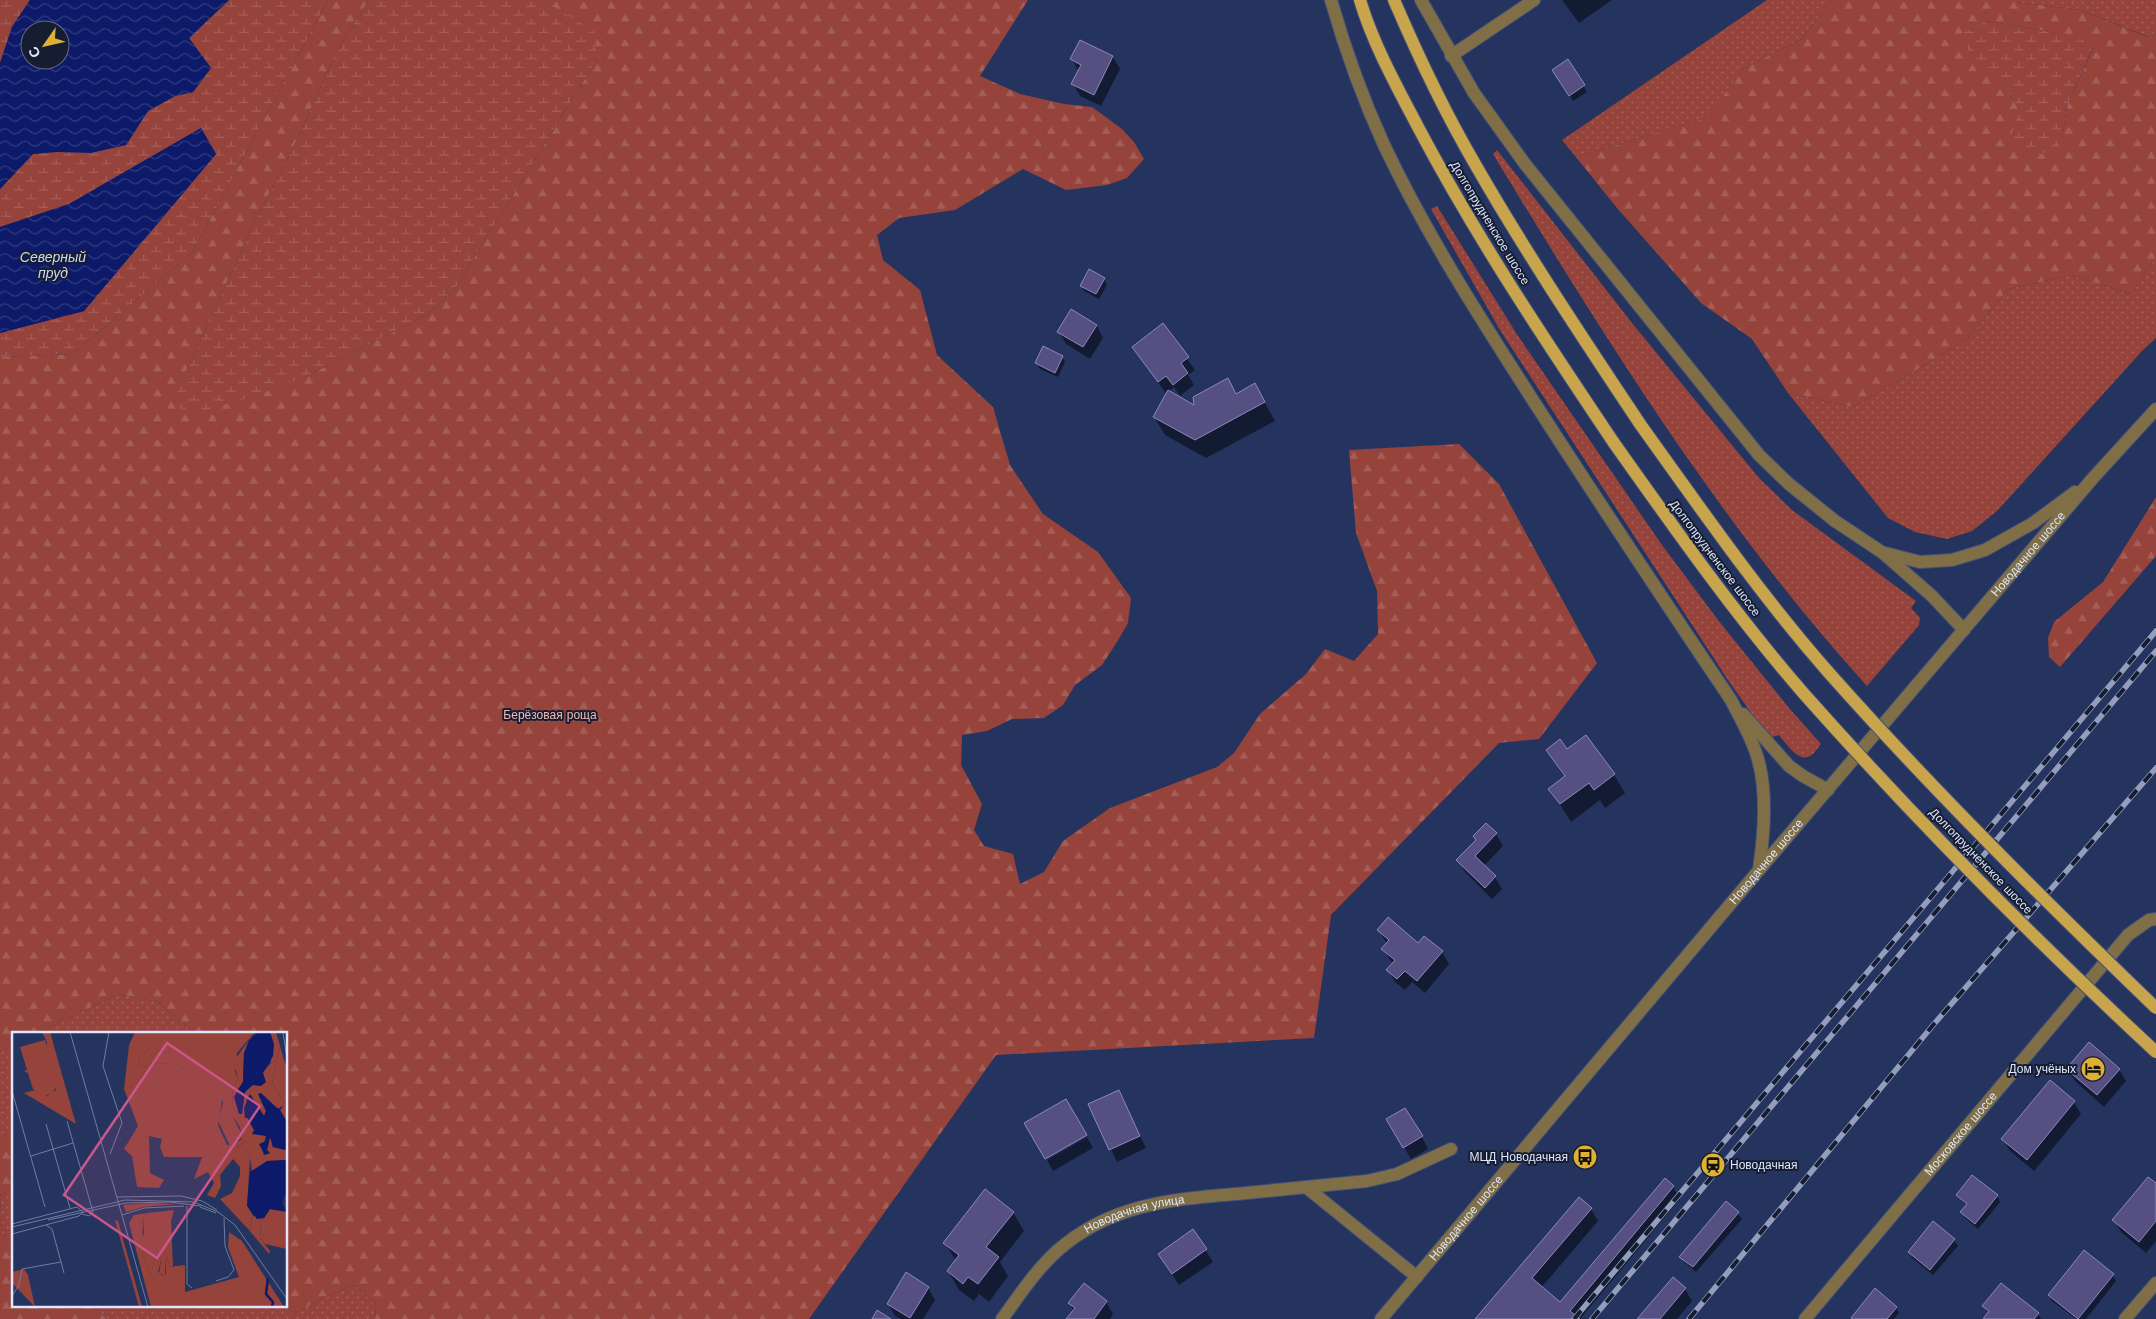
<svg xmlns="http://www.w3.org/2000/svg" width="2156" height="1319" viewBox="0 0 2156 1319" font-family="'Work Sans',sans-serif">
<defs>
<pattern id="green-dots" width="8" height="8" patternUnits="userSpaceOnUse" patternTransform="scale(1.25)"><rect width="8" height="8" fill="#96433b"/><path d="M2 2h.1M6 6h.1" fill="none" stroke="#a45e58" stroke-width="1.8" stroke-linecap="round"/></pattern>
<pattern id="forest-firs" width="22" height="20" patternUnits="userSpaceOnUse" patternTransform="scale(1.25)"><rect width="22" height="20" fill="#96433b"/><path d="M5 1l3.5 6h-7zM16 11l3.5 6h-7z" fill="#a45e58"/></pattern>
<pattern id="wetland-marsh" width="20" height="14" patternUnits="userSpaceOnUse" patternTransform="scale(1.25)"><rect width="20" height="14" fill="#96433b"/><path d="M1 5h8M5 5V1M11 12h8M15 12V8" fill="none" stroke="#a45e58"/></pattern>
<pattern id="water-waves" width="16" height="10" patternUnits="userSpaceOnUse" patternTransform="scale(1.25)"><rect width="16" height="10" fill="#0d1a69"/><path d="M0 5q4-4 8 0t8 0" fill="none" stroke="#303b7f"/></pattern>
</defs>
<rect width="100%" height="100%" fill="#25345f"/>
<path fill="url(#green-dots)" d="M 1767,0 L 1832,0 L 1802,39 L 1744,68 L 1708,118 L 1576,157 L 1562,140 Z
M 2018,0 L 2156,0 L 2156,34 L 2149,37 L 2081,10 L 2015,2 Z
M 1497,150 L 1632,323 L 1759,478 L 1792,510 L 1916,601 L 1911,608 L 1920,618 L 1919,625 L 1867,686 C 1721,525 1606,340 1493,154 Z
M 1437,206 L 1518,336 L 1662,545 L 1718,620 L 1789,708 L 1821,744 C 1818,748 1814,754 1810,756 C 1798,763 1785,742 1779,735 L 1769,738 L 1730,683 L 1500,330 L 1431,209 Z
M 2156,257 L 2156,338 L 2142,351 L 1997,511 L 1972,531 L 1947,539 L 1915,532 L 1888,518 L 1788,393 L 1853,407 L 1967,340 L 2008,289 L 2071,275 L 2131,294 Z
M 118,994 L 158,1002 L 195,1033 L 38,1033 Z
M 14,1045 L 14,1135 L 0,1135 L 0,1052 Z
M 14,1186 L 14,1243 L 2,1233 L 0,1196 Z
M 355,1285 L 376,1305 L 375,1319 L 107,1319 L 93,1305 L 284,1305 L 294,1314 L 321,1299 Z"/>
<path fill="url(#forest-firs)" fill-rule="evenodd" d="M 328,0 L 369,0 L 336,52 L 299,136 L 255,221 L 183,378 L 303,378 L 430,313 L 457,286 L 597,59 L 543,0 L 1028,0 L 980,76 L 1020,94 L 1064,104 L 1092,107 L 1122,129 L 1134,142 L 1144,159 L 1127,178 L 1107,185 L 1066,190 L 1023,169 L 955,210 L 899,218 L 877,235 L 883,260 L 920,290 L 937,355 L 993,407 L 1010,465 L 1043,514 L 1098,552 L 1131,598 L 1128,623 L 1117,642 L 1102,665 L 1075,685 L 1063,705 L 1044,718 L 1012,719 L 987,731 L 962,735 L 961,765 L 982,804 L 974,830 L 984,846 L 1013,854 L 1020,884 L 1044,872 L 1063,841 L 1110,808 L 1217,767 L 1234,753 L 1260,714 L 1306,674 L 1325,649 L 1354,661 L 1378,634 L 1377,591 L 1356,533 L 1349,450 L 1459,444 L 1499,484 L 1597,663 L 1539,739 L 1499,743 L 1331,915 L 1314,1038 L 996,1055 L 809,1319 L 375,1319 L 376,1305 L 355,1285 L 321,1299 L 294,1314 L 284,1305 L 286,1305 L 286,1033 L 195,1033 L 158,1002 L 118,994 L 38,1033 L 14,1033 L 14,1045 L 0,1052 L 0,357 L 73,354 L 192,253 Z
M 1832,0 L 2018,0 L 2016,2 L 2081,10 L 2148,37 L 2156,34 L 2156,257 L 2131,294 L 2071,275 L 2008,289 L 1967,340 L 1853,407 L 1788,393 L 1752,339 L 1701,303 L 1617,208 L 1576,157 L 1707,118 L 1744,68 L 1802,39 ZM 1987,21 L 2051,32 L 2094,46 L 2067,106 L 2062,139 L 2019,109 L 2001,82 Z
M 2156,497 L 2156,556 L 2060,667 L 2049,657 L 2048,638 L 2054,622 L 2103,582 Z
M 0,1135 L 14,1135 L 14,1186 L 0,1196 L 2,1233 L 14,1243 L 14,1305 L 93,1305 L 107,1319 L 0,1319 Z"/>
<path fill="url(#wetland-marsh)" d="M 0,0 L 30,0 L 12,27 L 0,63 Z
M 229,0 L 328,0 L 192,253 L 73,354 L 0,357 L 0,333 L 84,311 L 216,154 L 201,128 L 69,204 L 0,227 L 0,189 L 33,154 L 126,145 L 148,111 L 175,96 L 193,92 L 211,68 L 189,38 Z
M 369,0 L 543,0 L 594,31 L 597,59 L 457,286 L 430,313 L 303,378 L 241,400 L 196,413 L 180,408 L 175,397 L 183,378 L 255,221 L 299,136 L 336,52 Z
M 1987,21 L 2051,32 L 2094,45 L 2067,106 L 2062,139 L 2036,159 L 2010,140 L 2019,109 L 2001,82 L 1976,61 L 1958,35 Z"/>
<path fill="url(#water-waves)" fill-rule="evenodd" d="M 30,0 L 229,0 L 189,38 L 211,68 L 193,92 L 175,96 L 148,111 L 126,145 L 91,153 L 57,152 L 33,154 L 0,189 L 0,63 L 12,27 ZM 30,30 L 60,30 L 60,60 L 30,60 Z
M 201,128 L 216,154 L 84,311 L 0,333 L 0,227 L 69,204 Z"/>
<path fill="#0007" d="M 1562,0 L 1612,0 L 1579,23 Z
M 1081,41 L 1113,57 L 1120,69 L 1101,106 L 1080,96 L 1073,84 L 1079,72 L 1072,59 Z
M 1568,61 L 1587,92 L 1573,101 L 1553,70 Z
M 1104,279 L 1107,285 L 1099,299 L 1084,291 L 1081,286 Z
M 1163,325 L 1195,370 L 1188,375 L 1194,385 L 1180,396 L 1174,387 L 1168,392 L 1195,407 L 1236,395 L 1255,385 L 1275,421 L 1206,458 L 1165,435 L 1154,417 L 1167,395 L 1133,347 Z
M 1097,326 L 1103,338 L 1090,359 L 1066,344 L 1059,332 Z
M 1062,357 L 1065,362 L 1058,377 L 1040,369 L 1036,363 Z
M 1585,736 L 1614,775 L 1625,793 L 1605,808 L 1600,800 L 1571,822 L 1550,789 L 1565,778 L 1548,751 L 1567,750 Z
M 1486,825 L 1496,834 L 1503,846 L 1484,866 L 1495,877 L 1502,889 L 1492,899 L 1465,872 L 1458,860 L 1477,841 Z
M 1379,930 L 1442,952 L 1449,964 L 1425,993 L 1412,982 L 1405,990 L 1395,982 L 1388,970 L 1393,964 L 1383,949 L 1387,944 Z
M 2068,1069 L 2119,1069 L 2126,1081 L 2104,1107 L 2075,1081 Z
M 2050,1082 L 2074,1102 L 2081,1114 L 2034,1171 L 2010,1151 L 2003,1139 Z
M 1119,1091 L 1146,1148 L 1117,1162 L 1090,1105 Z
M 1388,1120 L 1422,1137 L 1428,1149 L 1411,1159 Z
M 1087,1137 L 1093,1148 L 1053,1171 L 1047,1160 Z
M 1665,1180 L 1673,1187 L 1680,1199 L 1580,1319 L 1477,1319 L 1591,1209 L 1598,1221 L 1541,1288 L 1560,1304 Z
M 2156,1185 L 2156,1241 L 2146,1253 L 2121,1232 L 2114,1220 Z
M 1957,1195 L 1997,1196 L 2000,1202 L 1978,1229 L 1965,1218 L 1962,1212 L 1967,1206 Z
M 1727,1202 L 1742,1219 L 1696,1272 L 1684,1262 L 1681,1257 Z
M 1013,1212 L 1024,1231 L 1000,1262 L 1008,1276 L 989,1302 L 979,1294 L 974,1301 L 959,1290 L 948,1271 L 956,1261 L 945,1243 Z
M 1933,1223 L 1954,1240 L 1958,1246 L 1933,1275 L 1912,1258 L 1909,1252 Z
M 1193,1231 L 1213,1262 L 1179,1285 L 1159,1254 Z
M 2113,1275 L 2116,1281 L 2086,1319 L 2076,1319 L 2052,1301 L 2049,1295 Z
M 1084,1285 L 1106,1302 L 1113,1314 L 1110,1319 L 1067,1319 L 1074,1311 L 1069,1303 Z
M 928,1288 L 935,1300 L 923,1319 L 901,1319 L 895,1316 L 888,1304 Z
M 1685,1289 L 1692,1301 L 1677,1319 L 1639,1319 Z
M 1984,1306 L 2038,1314 L 2041,1319 L 1985,1319 L 1989,1313 Z
M 1896,1307 L 1899,1313 L 1894,1319 L 1853,1319 Z"/>
<path fill="#555081" stroke="#8d88bd" d="M 1080,40 L 1113,56 L 1094,95 L 1071,84 L 1081,65 L 1070,59 Z
M 1568,59 L 1585,85 L 1569,96 L 1552,70 Z
M 1089,269 L 1105,278 L 1096,294 L 1080,286 Z
M 1071,309 L 1097,325 L 1083,347 L 1057,332 Z
M 1163,323 L 1189,357 L 1181,363 L 1188,373 L 1173,385 L 1166,376 L 1158,382 L 1132,347 Z
M 1043,346 L 1063,356 L 1055,373 L 1035,363 Z
M 1228,378 L 1236,394 L 1255,383 L 1265,402 L 1195,440 L 1153,417 L 1168,390 L 1194,405 L 1193,397 Z
M 1586,735 L 1615,774 L 1594,790 L 1589,783 L 1560,804 L 1548,789 L 1565,776 L 1546,750 L 1560,739 L 1567,749 Z
M 1486,823 L 1497,833 L 1475,856 L 1496,876 L 1485,888 L 1456,860 L 1476,840 L 1473,836 Z
M 1388,917 L 1418,943 L 1424,936 L 1443,951 L 1417,981 L 1405,971 L 1397,979 L 1386,970 L 1395,960 L 1381,949 L 1389,940 L 1377,930 Z
M 2089,1042 L 2120,1069 L 2097,1095 L 2066,1069 Z
M 2050,1080 L 2075,1101 L 2027,1160 L 2001,1139 Z
M 1119,1090 L 1140,1136 L 1109,1150 L 1088,1104 Z
M 1066,1099 L 1087,1135 L 1045,1159 L 1024,1123 Z
M 1405,1108 L 1423,1136 L 1403,1148 L 1386,1119 Z
M 1972,1175 L 1998,1195 L 1975,1224 L 1960,1212 L 1967,1204 L 1956,1195 Z
M 2148,1177 L 2156,1183 L 2156,1221 L 2139,1242 L 2112,1220 Z
M 1665,1178 L 1674,1186 L 1570,1311 L 1580,1319 L 1475,1319 L 1579,1197 L 1592,1208 L 1532,1278 L 1560,1302 Z
M 985,1189 L 1014,1212 L 986,1247 L 999,1257 L 978,1284 L 968,1277 L 963,1284 L 947,1271 L 959,1255 L 943,1243 Z
M 1726,1201 L 1739,1212 L 1693,1267 L 1679,1257 Z
M 1933,1221 L 1955,1239 L 1930,1270 L 1908,1252 Z
M 1193,1229 L 1207,1249 L 1172,1274 L 1158,1254 Z
M 2084,1250 L 2114,1274 L 2078,1319 L 2048,1295 Z
M 906,1272 L 929,1287 L 910,1318 L 887,1304 Z
M 1673,1277 L 1686,1288 L 1660,1319 L 1637,1319 Z
M 1084,1283 L 1107,1301 L 1094,1319 L 1066,1319 L 1075,1308 L 1068,1303 Z
M 2001,1283 L 2039,1313 L 2034,1319 L 1983,1319 L 1989,1311 L 1982,1306 Z
M 1875,1288 L 1897,1307 L 1887,1319 L 1853,1319 L 1851,1318 Z
M 877,1310 L 891,1319 L 872,1319 Z"/>
<g fill="none" stroke-linecap="round" stroke-linejoin="round">
<defs>
<g id="minor">
<path d="M 1331,0 C 1345,49 1363,99 1384,145 C 1427,236 1482,321 1536,405 C 1600,504 1665,602 1731,700 C 1740,718 1751,736 1757,756 C 1768,791 1764,834 1759,870"/>
<path d="M 1421,0 L 1474,93 L 1525,164 L 1759,455 L 1789,484 L 1835,521 L 1883,553 L 1932,596 L 1964,630"/>
<path d="M 1451,56 L 1534,0"/>
<path d="M 1885,553 L 1920,562 L 1952,560 L 1985,550 L 2033,523 L 2075,492"/>
<path d="M 1743,714 L 1789,766 L 1803,776 L 1828,790"/>
<path d="M 1306,1187 L 1417,1277"/>
<path id="s1" d="M 1002,1319 C 1019,1296 1035,1271 1057,1251 C 1112,1202 1177,1199 1246,1193 C 1286,1189 1327,1185 1367,1181 L 1397,1174 L 1451,1149"/>
<path id="s2" d="M 1381,1319 L 1759,870 L 2093,478 L 2156,409"/>
<path id="s3" d="M 1805,1319 L 2128,935 L 2149,920 L 2156,919"/>
<path d="M 2125,1319 L 2156,1283"/>
</g>
<path id="major" d="M 1360,0 C 1373,44 1397,87 1418,127 C 1476,237 1545,340 1614,443
M 1394,0 C 1418,56 1444,111 1475,164 C 1526,253 1583,338 1640,424"/>
</defs>
<use href="#minor" stroke="#435178" stroke-width="14"/>
<use href="#major" stroke="#435178" stroke-width="14"/>
<use href="#minor" stroke="#806f46" stroke-width="12"/>
<use href="#major" stroke="#c8a54c" stroke-width="12"/>
<defs>
<path id="rail" d="M 1574,1319 L 2156,631
M 1592,1319 L 2156,651
M 1689,1319 L 1934,1024 L 2156,768"/>
</defs>
<use href="#rail" stroke="#929ebc" stroke-width="5.5"/>
<use href="#rail" stroke="#161d31" stroke-width="4" stroke-dasharray="11" stroke-linecap="butt"/>
<defs>
<path id="major-bridge" d="M 1640,424 C 1701,509 1761,596 1830,674 C 1933,790 2044,900 2156,1008
M 1614,443 C 1675,529 1736,616 1805,695 C 1916,820 2034,939 2156,1052"/>
</defs>
<use href="#major-bridge" stroke="#435178" stroke-width="14" stroke-linecap="butt"/>
<use href="#major-bridge" stroke="#c8a54c" stroke-width="12"/>
</g>
<defs>
<symbol id="hotel-disc" viewBox="-11 -11 22 22"><circle r="9.5" fill="#deb133" stroke="#161d31"/><path d="M-6-4.5h1.5V1H6V5H4.5V3h-9V5H-6ZM-4 0a1.8 1.8 0 1 1 3.6 0ZM.5 0V-2.5h3Q6-2.5 6 0Z" fill="#111"/></symbol>
<symbol id="bus-disc" viewBox="-11 -11 22 22"><circle r="9.5" fill="#deb133" stroke="#161d31"/><path d="M-5-6H5V4H4V6H2V4H-2V6H-4V4H-5ZM-3.5-4V0h7V-4ZM-3.5 1.2v1.5H-2V1.2ZM2 1.2v1.5H3.5V1.2Z" fill="#111"/></symbol>
<symbol id="station-disc" viewBox="-11 -11 22 22"><circle r="9.5" fill="#deb133" stroke="#161d31"/><path d="M-3-6H3Q5-6 5-4V2Q5 4 3 4L4.5 6H3L1.5 4h-3L-3 6H-4.5L-3 4Q-5 4-5 2V-4Q-5-6-3-6ZM-3.5-4v3h7v-3ZM-3.5 1v1.5H-2V1ZM2 1v1.5H3.5V1Z" fill="#111"/></symbol>
</defs>
<g fill-rule="evenodd">
<use href="#hotel-disc" x="2079" y="1055" width="28" height="28"/>
<use href="#bus-disc" x="1571" y="1143" width="28" height="28"/>
<use href="#station-disc" x="1699" y="1151" width="28" height="28"/>
</g>
<g text-anchor="middle" stroke-width="4" stroke-linejoin="round" paint-order="stroke">
<g font-size="12" fill="#dee7fd" stroke="#161d31">
<text transform="translate(1490 223) rotate(59)" y="4">Долгопрудненское шоссе</text>
<text dy="4" stroke="none"><textPath href="#s2" startOffset="1002">Новодачное шоссе</textPath></text>
<text transform="translate(1715 558) rotate(53)" y="4">Долгопрудненское шоссе</text>
<text transform="translate(1981 861) rotate(46)" y="4">Долгопрудненское шоссе</text>
<text dy="4" stroke="none"><textPath href="#s2" startOffset="598">Новодачное шоссе</textPath></text>
<text dy="4" stroke="none"><textPath href="#s3" startOffset="242">Московское шоссе</textPath></text>
<text dy="4" stroke="none"><textPath href="#s1" startOffset="175">Новодачная улица</textPath></text>
<text dy="4" stroke="none"><textPath href="#s2" startOffset="132">Новодачное шоссе</textPath></text>
</g>
<g font-size="12" fill="#f1b9b1" stroke="#161d31">
<text x="550" y="719">Берёзовая роща</text>
</g>
<g font-size="12" fill="#dee7fd" stroke="#161d31" text-anchor="end">
<text x="2076" y="1073">Дом учёных</text>
<text x="1568" y="1161">МЦД Новодачная</text>
<text x="1730" y="1169" text-anchor="start">Новодачная</text>
</g>
<g font-size="14" font-style="italic" fill="#cfd8ef" stroke="#161d31">
<text x="53" y="262">Северный<tspan x="53" dy="16">пруд</tspan></text>
</g>
</g>
<g transform="translate(12 1032)">
<rect width="275" height="275" fill="#25345f"/>
<path d="M 268,14 L 275,38 L 275,75 L 260,51 ZM 139,15 L 155,21 L 161,15 L 172,20 L 172,35 L 165,39 L 156,32 L 144,31 L 138,38 L 128,32 L 126,27 ZM 140,171 L 166,172 L 131,175 L 114,180 L 111,173 ZM 258,177 L 275,179 L 275,217 L 253,212 L 248,206 L 249,190 ZM 135,181 L 131,185 L 130,221 L 139,243 L 143,224 L 152,216 L 146,240 L 151,244 L 154,242 L 154,224 L 158,235 L 173,233 L 173,260 L 227,245 L 216,215 L 217,200 L 230,209 L 272,275 L 139,275 L 117,191 L 122,183 Z" fill="#96433b"/>
<path d="M 30,0 L 38,0 L 64,92 L 12,61 L 23,58 L 35,64 L 44,58 L 34,21 L 35,10 ZM 123,0 L 243,0 L 225,21 L 223,40 L 226,46 L 220,62 L 221,75 L 233,98 L 233,109 L 225,115 L 233,117 L 238,126 L 235,173 L 241,184 L 237,198 L 208,167 L 220,161 L 228,144 L 228,135 L 221,127 L 208,143 L 209,154 L 203,166 L 195,163 L 202,151 L 196,140 L 182,147 L 190,125 L 152,125 L 148,115 L 150,107 L 137,104 L 138,141 L 152,148 L 147,156 L 125,155 L 120,124 L 112,117 L 126,94 L 112,57 L 117,13 ZM 139,15 L 155,21 L 161,15 L 165,22 L 172,20 L 172,35 L 165,39 L 160,32 L 144,31 L 138,38 L 128,32 L 126,27 ZM 210,68 L 228,95 L 230,107 L 222,112 L 215,113 L 206,93 ZM 162,178 L 159,189 L 161,234 L 158,235 L 154,224 L 153,244 L 147,241 L 151,217 L 143,224 L 139,244 L 126,210 L 132,202 L 131,185 L 135,181 ZM 103,188 L 106,189 L 130,275 L 127,275 ZM 223,209 L 231,217 L 238,237 L 236,238 L 220,225 L 218,214 ZM 12,237 L 16,243 L 23,275 L 1,252 L 0,240 ZM 246,243 L 250,243 L 270,275 L 256,275 L 252,267 L 253,275 L 240,270 L 238,259 ZM 210,257 L 215,258 L 213,270 L 218,266 L 226,269 L 229,260 L 235,260 L 240,275 L 190,275 L 193,265 Z" fill="#96433b" fill-rule="evenodd"/>
<path d="M 243,0 L 247,0 L 241,2 L 232,21 L 231,50 L 225,58 L 230,69 L 233,60 L 259,31 L 256,0 L 264,0 L 268,14 L 260,51 L 275,75 L 275,90 L 268,78 L 271,74 L 267,77 L 246,62 L 254,79 L 252,84 L 238,63 L 235,65 L 233,82 L 242,98 L 254,103 L 250,118 L 252,123 L 257,120 L 255,118 L 258,105 L 261,115 L 273,118 L 275,110 L 275,128 L 255,129 L 240,140 L 238,126 L 233,117 L 225,115 L 233,109 L 233,98 L 221,75 L 220,62 L 226,46 L 221,30 ZM 212,67 L 231,105 L 218,114 L 206,89 ZM 241,184 L 252,186 L 249,190 L 248,206 L 258,219 L 257,222 L 237,198 Z" fill="#96433b"/>
<path d="M 33,8 L 45,52 L 41,61 L 33,64 L 21,57 L 16,41 L 12,39 L 15,38 L 8,15 Z" fill="#96433b"/>
<path d="M 247,0 L 258,0 L 262,12 L 261,24 L 251,41 L 254,50 L 249,54 L 241,53 L 233,60 L 230,82 L 227,82 L 222,65 L 231,50 L 232,21 L 237,8 ZM 249,61 L 266,77 L 271,74 L 268,78 L 275,90 L 274,118 L 261,115 L 258,105 L 255,118 L 258,121 L 253,123 L 247,112 L 254,109 L 254,104 L 240,102 L 242,98 L 236,86 L 233,86 L 232,76 L 238,62 L 252,84 L 254,79 L 246,62 ZM 275,128 L 275,158 L 270,171 L 275,180 L 258,177 L 252,186 L 245,187 L 235,174 L 238,140 L 255,129 Z" fill="#0d1a69"/>
<path fill="none" stroke="#0d1a69" stroke-width="2.5" d="M 256,246 L 254,262 L 261,270 L 260,275"/>
<path fill="none" stroke="#6f7c9e" stroke-width="1" d="M 58,0 L 136,275M 97,0 L 91,34 L 110,91 L 98,122M 271,0 L 275,27M 0,59 L 33,175M 55,89 L 81,180 L 77,184 L 70,182M 34,92 L 58,176M 19,124 L 61,111M 105,165 L 169,164 L 190,169 L 205,178M 175,174 L 175,252 L 180,256M 188,175 L 204,181M 110,183 L 132,176 L 172,174M 36,188 L 114,171 L 158,170 L 189,174M 0,192 L 65,175 L 71,180 L 67,184 L 0,202M 34,193 L 40,197 L 52,241M 0,195 L 113,168 L 182,170 L 206,180 L 223,193 L 275,267M 204,249 L 216,245 L 222,238 L 213,214 L 212,186M 0,264 L 7,253 L 10,237 L 49,230"/>
<path fill="#ca568c" fill-opacity="0.15" stroke="#ca568c" stroke-width="2.5" d="M 155,11 L 248,74 L 145,226 L 52,163 Z"/>
<rect width="275" height="275" fill="none" stroke="#dee7fd" stroke-width="2.5"/>
</g>
<g transform="translate(45 45) rotate(236)"><circle r="24" fill="#161d31" stroke="#666e83"/>
<path d="M0-4L9 19L0 12L-9 19Z" fill="#deb133"/>
<text y="-8" font-size="14" font-weight="bold" text-anchor="middle" fill="#dee7fd">С</text>
</g>
</svg>
